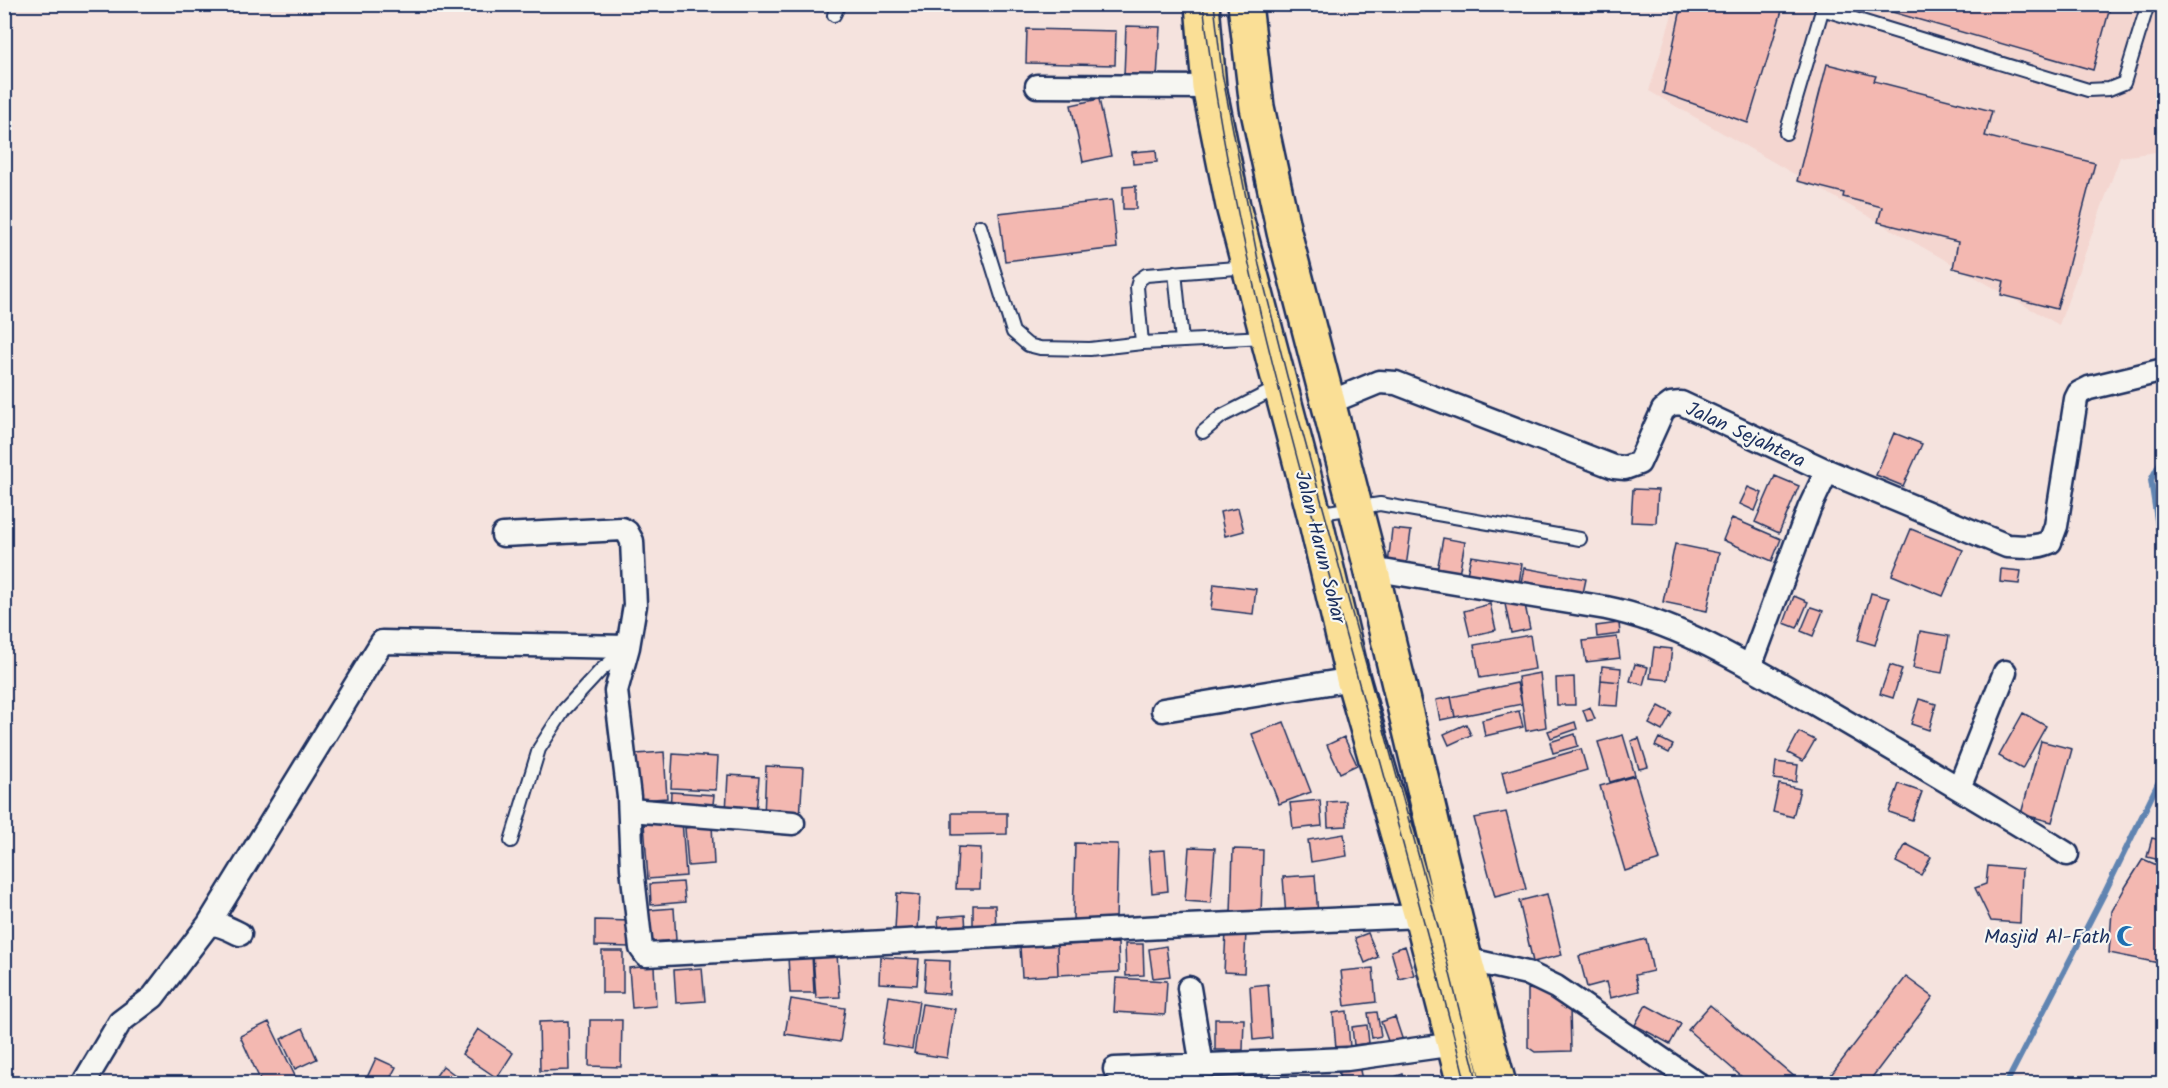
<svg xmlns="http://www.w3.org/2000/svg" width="2168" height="1088" viewBox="0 0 2168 1088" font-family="Kalam,sans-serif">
<rect width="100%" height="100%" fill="#f5e3de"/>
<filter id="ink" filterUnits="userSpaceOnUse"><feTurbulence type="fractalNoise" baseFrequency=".0167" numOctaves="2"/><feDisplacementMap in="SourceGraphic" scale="12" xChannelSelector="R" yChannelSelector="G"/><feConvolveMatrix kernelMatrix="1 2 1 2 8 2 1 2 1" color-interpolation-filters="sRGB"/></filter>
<g filter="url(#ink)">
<path fill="#f4d6d0" d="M 1675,5 L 2163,5 L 2163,151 L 2120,157 L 2059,325 L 1649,91 Z"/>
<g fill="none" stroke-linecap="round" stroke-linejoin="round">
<path stroke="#6084b1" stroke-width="6" d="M 2164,455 L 2151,480 L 2164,567
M 2006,1084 L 2105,892 L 2164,771"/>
</g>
<path fill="#f3b8b1" stroke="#1b2f5e" stroke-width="1.5" d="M 1682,4 L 1784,4 L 1748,123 L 1663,93 Z
M 1876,4 L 2111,4 L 2093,70 L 1875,7 Z
M 1126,26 L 1160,27 L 1157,78 L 1124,76 Z
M 1027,29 L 1116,31 L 1115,65 L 1026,63 Z
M 1827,64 L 1876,76 L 1874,81 L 1992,111 L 1985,136 L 2095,163 L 2057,309 L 2001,295 L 2004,281 L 1953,268 L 1958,242 L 1878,222 L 1882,207 L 1843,197 L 1844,193 L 1797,181 Z
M 1099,99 L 1111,156 L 1083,162 L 1071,105 Z
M 1156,150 L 1157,162 L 1133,164 L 1132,152 Z
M 1136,186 L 1136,209 L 1123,209 L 1123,187 Z
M 1112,200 L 1117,248 L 1005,261 L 999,213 Z
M 1894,433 L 1922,444 L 1903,486 L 1876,475 Z
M 1775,476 L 1799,486 L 1779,533 L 1755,522 Z
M 1748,487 L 1762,493 L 1755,511 L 1740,504 Z
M 1633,489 L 1658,490 L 1656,523 L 1631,522 Z
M 1238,508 L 1244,531 L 1225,536 L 1220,512 Z
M 1732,518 L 1781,539 L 1772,561 L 1723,540 Z
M 1392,529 L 1411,531 L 1406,567 L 1388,565 Z
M 1911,529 L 1963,550 L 1943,596 L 1892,575 Z
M 1443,538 L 1465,542 L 1458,580 L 1436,576 Z
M 1675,544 L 1719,553 L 1707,611 L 1663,602 Z
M 1471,556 L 1522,564 L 1519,583 L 1467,574 Z
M 1524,568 L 1586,579 L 1582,598 L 1520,587 Z
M 2001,569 L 2021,571 L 2019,584 L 2000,582 Z
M 1214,584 L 1256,589 L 1253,614 L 1211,609 Z
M 1871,593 L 1889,598 L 1875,645 L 1858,640 Z
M 1794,596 L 1808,602 L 1797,628 L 1784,623 Z
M 1524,600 L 1530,629 L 1511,633 L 1505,604 Z
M 1490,604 L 1496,630 L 1470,636 L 1464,611 Z
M 1811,607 L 1823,611 L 1813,636 L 1801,631 Z
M 1619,623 L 1620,634 L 1597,637 L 1596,626 Z
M 1920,631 L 1949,636 L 1942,673 L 1913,668 Z
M 1530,635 L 1535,669 L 1480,678 L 1474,645 Z
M 1617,637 L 1620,658 L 1586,662 L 1583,641 Z
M 1654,647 L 1672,649 L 1668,680 L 1650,678 Z
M 1635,664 L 1648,667 L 1643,685 L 1630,681 Z
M 1890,665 L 1902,669 L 1893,698 L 1880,694 Z
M 1602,666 L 1621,668 L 1620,682 L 1601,680 Z
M 1540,673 L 1546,727 L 1526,731 L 1518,677 Z
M 1574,677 L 1575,705 L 1557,705 L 1556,678 Z
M 1601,680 L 1620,682 L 1618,706 L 1599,705 Z
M 1517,683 L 1522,704 L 1455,717 L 1451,697 Z
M 1451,697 L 1455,717 L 1440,720 L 1436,700 Z
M 1919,699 L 1936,704 L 1929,730 L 1911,724 Z
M 1659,706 L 1672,713 L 1662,731 L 1649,724 Z
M 1590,707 L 1595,719 L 1587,721 L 1583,710 Z
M 1519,711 L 1523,727 L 1485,736 L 1482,720 Z
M 2023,713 L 2046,726 L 2022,769 L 1999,756 Z
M 1284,722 L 1311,792 L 1279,804 L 1252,734 Z
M 1575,722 L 1577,729 L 1551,738 L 1548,731 Z
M 1466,724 L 1471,735 L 1449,745 L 1444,734 Z
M 1799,732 L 1815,740 L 1803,761 L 1788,753 Z
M 1575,734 L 1578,746 L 1553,753 L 1550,742 Z
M 1623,735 L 1635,775 L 1610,782 L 1598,742 Z
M 1344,737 L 1357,765 L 1340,773 L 1327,745 Z
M 1639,738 L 1648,767 L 1639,769 L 1631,741 Z
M 1659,738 L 1673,745 L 1669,753 L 1655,746 Z
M 2041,741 L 2072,749 L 2052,822 L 2021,814 Z
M 1581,749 L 1587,770 L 1507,793 L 1502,772 Z
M 664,752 L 667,798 L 639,800 L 636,754 Z
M 673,754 L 718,757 L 716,790 L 671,788 Z
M 1776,762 L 1798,765 L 1796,782 L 1774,779 Z
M 766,766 L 803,768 L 800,819 L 764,817 Z
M 728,775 L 759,777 L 756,814 L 726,812 Z
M 1635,776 L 1660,860 L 1625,871 L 1600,786 Z
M 1779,784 L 1800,789 L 1793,817 L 1773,812 Z
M 1899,784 L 1922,792 L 1912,820 L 1889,812 Z
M 671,792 L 714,795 L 712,814 L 670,812 Z
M 1320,800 L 1322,826 L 1293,829 L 1290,803 Z
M 1346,801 L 1347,826 L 1328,827 L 1327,802 Z
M 1506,812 L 1526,889 L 1495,897 L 1474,818 Z
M 952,813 L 1007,813 L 1007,834 L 952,835 Z
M 682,820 L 686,876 L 648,879 L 644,823 Z
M 712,825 L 714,864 L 688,866 L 685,828 Z
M 1344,834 L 1347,856 L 1311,862 L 1308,840 Z
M 2152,838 L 2164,841 L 2164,861 L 2147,857 Z
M 1075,843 L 1118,844 L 1116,920 L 1073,919 Z
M 1906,844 L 1931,857 L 1921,875 L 1896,862 Z
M 958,847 L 981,848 L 980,889 L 956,889 Z
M 1189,847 L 1215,848 L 1211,903 L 1185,901 Z
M 1233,849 L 1263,850 L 1261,915 L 1231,914 Z
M 1165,850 L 1168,891 L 1152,893 L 1149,851 Z
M 2143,859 L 2164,868 L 2164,899 L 2159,917 L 2159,963 L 2109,953 L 2112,911 L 2126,886 Z
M 1988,866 L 2022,869 L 2020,923 L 1991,921 L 1975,888 L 1986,884 Z
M 1315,875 L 1318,915 L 1286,917 L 1283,877 Z
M 683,882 L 685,902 L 651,905 L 650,884 Z
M 897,893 L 920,895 L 918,931 L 895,930 Z
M 1547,894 L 1562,955 L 1533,962 L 1519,901 Z
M 973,905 L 995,905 L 996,928 L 973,928 Z
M 674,908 L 676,940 L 652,942 L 649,910 Z
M 965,915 L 966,933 L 939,935 L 938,917 Z
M 595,920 L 631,921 L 630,947 L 595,946 Z
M 1226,931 L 1246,932 L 1244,973 L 1224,972 Z
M 1368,933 L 1378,957 L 1365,963 L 1355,938 Z
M 1646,939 L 1653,971 L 1635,975 L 1639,991 L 1610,998 L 1606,982 L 1587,987 L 1579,956 Z
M 1118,943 L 1119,972 L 1058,975 L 1057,945 Z
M 1125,944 L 1143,944 L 1144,975 L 1126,976 Z
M 1057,945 L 1058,975 L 1022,977 L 1020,947 Z
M 1166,946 L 1170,976 L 1153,978 L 1149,949 Z
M 1405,946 L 1414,975 L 1399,979 L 1391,951 Z
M 602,951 L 623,951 L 623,993 L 602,993 Z
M 837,954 L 840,997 L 816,998 L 813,955 Z
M 812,955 L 814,993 L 790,993 L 788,956 Z
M 880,957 L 919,959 L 917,985 L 879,983 Z
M 926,960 L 950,961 L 949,994 L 924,992 Z
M 654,966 L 656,1006 L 632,1008 L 629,968 Z
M 702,968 L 705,1001 L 676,1003 L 674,970 Z
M 1373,968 L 1376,1002 L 1345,1006 L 1341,971 Z
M 1906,977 L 1933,997 L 1867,1084 L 1824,1084 Z
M 1116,978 L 1167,981 L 1165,1015 L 1114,1012 Z
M 1268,984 L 1272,1038 L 1253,1040 L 1250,986 Z
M 1528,989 L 1548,992 L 1570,1007 L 1571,1051 L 1535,1052 L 1528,1047 Z
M 889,996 L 919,1001 L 912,1049 L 882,1044 Z
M 791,999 L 845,1008 L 840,1042 L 785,1034 Z
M 922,1004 L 955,1009 L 947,1058 L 914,1053 Z
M 1646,1005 L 1681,1024 L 1670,1044 L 1635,1025 Z
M 1710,1005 L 1803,1084 L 1750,1084 L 1688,1030 Z
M 1347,1011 L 1350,1047 L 1336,1049 L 1333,1013 Z
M 1377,1012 L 1381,1036 L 1372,1038 L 1368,1013 Z
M 1395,1017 L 1404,1044 L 1391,1049 L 1381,1022 Z
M 1215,1019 L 1244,1019 L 1243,1050 L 1215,1050 Z
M 590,1020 L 622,1020 L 621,1067 L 589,1066 Z
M 568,1021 L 569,1070 L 540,1071 L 539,1022 Z
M 269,1022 L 296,1078 L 285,1084 L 262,1084 L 240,1036 Z
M 1367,1025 L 1369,1043 L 1354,1045 L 1352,1027 Z
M 303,1028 L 317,1059 L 295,1069 L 281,1039 Z
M 478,1029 L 513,1053 L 497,1078 L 462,1054 Z
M 376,1058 L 396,1067 L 387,1084 L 364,1084 Z
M 443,1066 L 467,1084 L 430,1084 Z
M 1359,1066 L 1363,1084 L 1341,1084 L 1338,1070 Z
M 1194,1073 L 1195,1084 L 1153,1084 L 1153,1074 Z
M 1403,1074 L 1406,1084 L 1374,1084 Z
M 1240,1075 L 1263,1075 L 1263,1084 L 1240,1084 Z
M 1263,1075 L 1288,1076 L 1288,1084 L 1263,1084 Z"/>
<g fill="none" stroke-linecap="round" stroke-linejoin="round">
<defs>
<path id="service" d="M 1822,9 L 2088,90 L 2109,89 L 2124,83 L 2148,4
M 834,15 L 839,4
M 1786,133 L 1824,4
M 980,226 L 1013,332 L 1028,345 L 1040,348 L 1090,349 L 1142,343 L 1266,337
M 1175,272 L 1182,341
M 1142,343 L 1137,287 L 1139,280 L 1146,275 L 1249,267
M 1203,432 L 1222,416 L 1279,387
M 1315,514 L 1380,504 L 1580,539
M 511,841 L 539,749 L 564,710 L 601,670 L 624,651"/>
<path id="minor" d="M 1037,86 L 1209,87
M 1328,403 L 1379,382 L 1396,383 L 1614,467 L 1625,468 L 1639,463 L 1663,410 L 1671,404 L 1681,403 L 1827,471 L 2007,546 C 2022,547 2036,548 2050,542 L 2056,526 L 2076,399 L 2079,393 L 2089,388 L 2164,370
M 503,535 L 622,529 L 627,532 L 632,541 L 635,605 L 628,647 L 616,691 L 629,797 L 632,868 L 641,948 L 646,955 L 1163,927 L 1421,916
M 1371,569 L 1606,608 C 1680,623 1747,665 1812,702 C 1898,752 1983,802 2067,854
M 1750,667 L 1809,509 L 1827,471
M 1163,710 L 1353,679
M 1959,788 L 2005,672
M 630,810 L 793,823
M 208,925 L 382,642 L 628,647
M 1465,959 L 1527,973 L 1556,987 L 1698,1084
M 1189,988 L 1202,1066
M 1115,1069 L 1347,1059 L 1455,1044
M 83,1084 L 120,1022 L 153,997 L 208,925 C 219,922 231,930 240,934"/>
<path id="trunk" d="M 1202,4 L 1209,87 L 1233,206 L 1314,514 L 1353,679 L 1421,916 L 1464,1084
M 1245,4 L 1257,107 L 1284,232 L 1369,560 L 1465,959 L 1499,1084"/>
</defs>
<use href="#service" stroke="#1b2f5e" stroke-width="16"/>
<use href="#minor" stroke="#1b2f5e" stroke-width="27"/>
<use href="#trunk" stroke="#1b2f5e" stroke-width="38"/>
<use href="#service" stroke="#f6f6f2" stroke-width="12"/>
<use href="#minor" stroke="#f6f6f2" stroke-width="22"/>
<use href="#trunk" stroke="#fadf96" stroke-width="33"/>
<path stroke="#1b2f5e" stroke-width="1.5" d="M 1203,4 C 1227,201 1278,392 1331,582 C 1377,749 1424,915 1466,1084
M 1214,4 L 1222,73 L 1259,265 L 1287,376 L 1440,934 L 1478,1084"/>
</g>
</g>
<defs>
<symbol id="mosque-bare" viewBox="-9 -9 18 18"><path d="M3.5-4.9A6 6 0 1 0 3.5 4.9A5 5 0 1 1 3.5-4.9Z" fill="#1f6fb2" stroke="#f6f6f2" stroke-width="2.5" paint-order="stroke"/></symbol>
</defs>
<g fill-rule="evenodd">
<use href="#mosque-bare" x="2112" y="921" width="30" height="30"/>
</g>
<g text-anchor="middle" stroke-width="4.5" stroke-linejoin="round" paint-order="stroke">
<g font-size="20" fill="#1b2f5e" stroke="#f6f6f2">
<text transform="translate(1746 434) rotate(25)" y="7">Jalan Sejahtera</text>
<text transform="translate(1321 547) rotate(76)" y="7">Jalan Harun Sohar</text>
</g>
<g font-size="20" fill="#1b2f5e" stroke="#f6f6f2" text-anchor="end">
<text x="2110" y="943">Masjid Al-Fath</text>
</g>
</g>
<rect width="2168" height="1088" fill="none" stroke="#f6f6f2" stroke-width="24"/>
<rect x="12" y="12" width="2144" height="1064" fill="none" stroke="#1b2f5e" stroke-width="2" filter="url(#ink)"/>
</svg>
